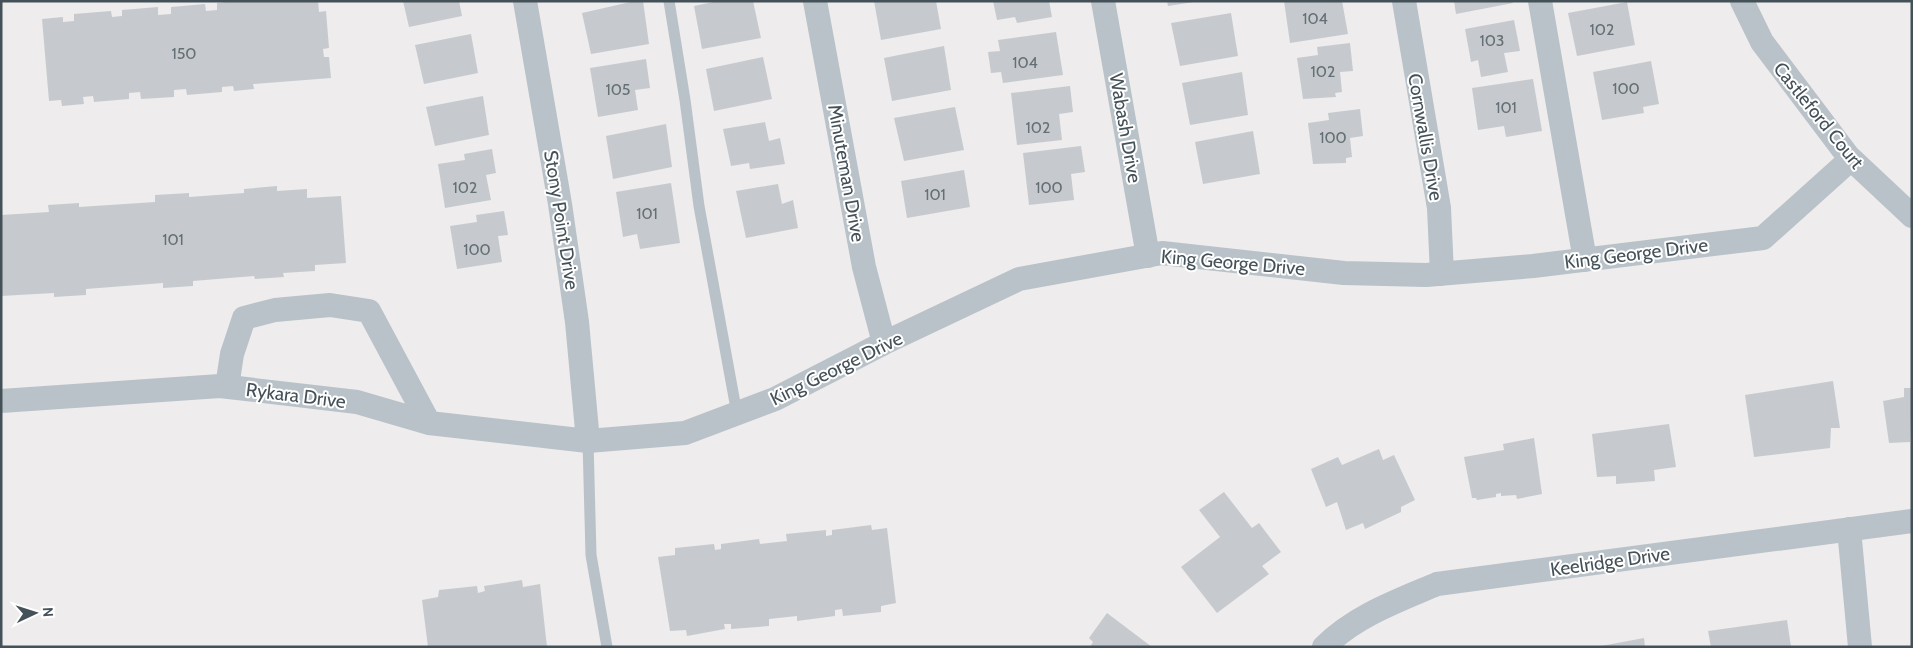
<svg xmlns="http://www.w3.org/2000/svg" width="1913" height="648" viewBox="0 0 1913 648" font-family="Cabin,sans-serif">
<rect width="100%" height="100%" fill="#eeecec"/>
<path fill="#c6cace" d="M 235,1 L 318,1 L 319,12 L 326,11 L 329,48 L 323,49 L 324,57 L 329,57 L 331,78 L 253,84 L 254,89 L 234,91 L 233,86 L 222,87 L 222,92 L 187,95 L 186,89 L 174,90 L 174,97 L 141,99 L 140,92 L 129,93 L 129,99 L 94,102 L 93,96 L 83,97 L 84,104 L 62,106 L 61,100 L 49,101 L 42,19 L 63,17 L 63,22 L 74,21 L 74,14 L 111,11 L 112,17 L 122,16 L 122,10 L 158,7 L 158,15 L 171,14 L 171,7 L 205,4 L 206,11 L 217,10 L 217,3 Z
M 403,1 L 459,1 L 462,16 L 409,27 Z
M 635,1 L 643,1 L 649,44 L 591,54 L 582,13 Z
M 718,1 L 753,1 L 761,38 L 702,49 L 694,6 Z
M 874,1 L 936,1 L 941,29 L 881,40 Z
M 993,1 L 1049,1 L 1052,17 L 1017,23 L 1015,17 L 997,20 Z
M 1167,1 L 1194,1 L 1194,2 L 1168,6 Z
M 1284,1 L 1342,1 L 1348,34 L 1290,43 Z
M 1454,1 L 1512,1 L 1513,3 L 1456,14 Z
M 1627,2 L 1635,45 L 1577,56 L 1568,13 Z
M 1231,13 L 1238,56 L 1180,66 L 1171,23 Z
M 1514,20 L 1520,51 L 1504,53 L 1508,72 L 1481,77 L 1478,60 L 1471,62 L 1465,29 Z
M 1056,32 L 1063,75 L 1003,83 L 1001,72 L 991,73 L 988,52 L 1000,51 L 998,40 Z
M 471,34 L 478,73 L 424,84 L 415,45 Z
M 1350,43 L 1353,71 L 1340,72 L 1342,92 L 1335,93 L 1336,97 L 1303,99 L 1297,58 L 1318,55 L 1317,47 Z
M 944,46 L 951,90 L 892,101 L 884,58 Z
M 763,57 L 772,99 L 714,111 L 706,69 Z
M 646,59 L 650,88 L 635,90 L 638,110 L 598,117 L 590,68 Z
M 1651,61 L 1659,104 L 1643,107 L 1644,113 L 1602,120 L 1593,72 Z
M 1242,72 L 1248,115 L 1190,125 L 1182,83 Z
M 1533,79 L 1542,131 L 1506,137 L 1504,126 L 1478,130 L 1472,88 Z
M 1070,86 L 1073,112 L 1059,114 L 1062,140 L 1017,145 L 1011,93 Z
M 483,96 L 489,135 L 435,146 L 426,107 Z
M 955,107 L 964,150 L 904,161 L 894,118 Z
M 1360,109 L 1363,136 L 1350,138 L 1352,157 L 1346,158 L 1346,163 L 1313,164 L 1308,123 L 1329,120 L 1328,113 Z
M 765,122 L 769,141 L 780,138 L 785,164 L 750,169 L 749,163 L 731,166 L 723,129 Z
M 666,124 L 672,167 L 613,179 L 606,136 Z
M 1253,131 L 1260,174 L 1203,184 L 1195,142 Z
M 1081,146 L 1085,172 L 1071,174 L 1074,200 L 1029,205 L 1023,153 Z
M 492,149 L 496,173 L 486,175 L 491,200 L 445,208 L 438,164 L 465,160 L 464,154 Z
M 964,170 L 970,207 L 907,218 L 901,181 Z
M 671,183 L 680,243 L 640,249 L 637,234 L 623,237 L 616,192 Z
M 778,184 L 782,204 L 793,200 L 798,228 L 746,238 L 736,191 Z
M 277,186 L 277,191 L 307,189 L 307,198 L 341,196 L 346,263 L 315,265 L 315,271 L 283,273 L 284,277 L 255,279 L 254,276 L 193,281 L 193,286 L 163,288 L 163,283 L 86,289 L 86,295 L 54,297 L 54,293 L 1,296 L 1,215 L 49,212 L 48,205 L 79,203 L 79,207 L 155,202 L 155,195 L 189,193 L 189,197 L 244,193 L 244,189 Z
M 504,211 L 508,235 L 498,236 L 502,262 L 457,269 L 450,226 L 477,222 L 476,215 Z
M 1833,381 L 1840,428 L 1831,428 L 1830,448 L 1754,457 L 1745,395 Z
M 1904,388 L 1912,388 L 1910,442 L 1889,443 L 1883,401 L 1904,397 Z
M 1669,424 L 1676,467 L 1654,470 L 1655,481 L 1616,484 L 1616,476 L 1597,477 L 1592,434 Z
M 1534,438 L 1542,494 L 1517,499 L 1516,495 L 1501,496 L 1501,493 L 1496,494 L 1496,497 L 1477,500 L 1476,498 L 1472,498 L 1464,457 L 1504,450 L 1503,444 Z
M 1379,449 L 1383,460 L 1394,455 L 1415,500 L 1401,507 L 1401,512 L 1365,529 L 1363,523 L 1346,530 L 1337,502 L 1326,507 L 1311,469 L 1338,457 L 1342,465 Z
M 1224,492 L 1252,528 L 1259,523 L 1281,552 L 1262,566 L 1269,574 L 1217,613 L 1181,567 L 1220,537 L 1199,510 Z
M 871,525 L 872,530 L 887,528 L 896,603 L 881,606 L 881,612 L 843,616 L 842,609 L 835,610 L 835,616 L 797,621 L 797,616 L 769,619 L 769,626 L 731,629 L 731,624 L 724,624 L 725,629 L 687,636 L 686,630 L 670,631 L 658,557 L 675,555 L 675,548 L 714,544 L 715,550 L 721,549 L 721,544 L 759,539 L 760,544 L 787,541 L 786,534 L 826,530 L 826,536 L 832,535 L 832,530 Z
M 522,580 L 523,587 L 540,584 L 547,647 L 428,647 L 422,600 L 438,597 L 439,590 L 477,586 L 478,593 L 485,591 L 484,586 Z
M 1107,613 L 1152,647 L 1090,647 L 1093,642 L 1089,638 Z
M 1787,620 L 1791,647 L 1711,647 L 1708,631 Z
M 1644,638 L 1645,647 L 1601,647 L 1601,646 Z"/>
<g fill="none" stroke-linecap="round" stroke-linejoin="round">
<path stroke="#b8c2c8" stroke-width="11" d="M 669,1 L 685,100 L 699,206 L 737,414
M 588,441 L 591,555 L 607,647"/>
<path stroke="#b8c2c8" stroke-width="24" d="M 525,1 L 560,204 L 577,322 L 588,441
M 815,1 L 864,267 L 884,343
M 1103,1 L 1148,256
M 1404,1 L 1439,208 L 1442,274
M 1540,1 L 1585,260
M 1742,1 L 1762,42 L 1848,156 L 1912,216
M 227,387 L 232,354 L 244,318 L 275,310 L 330,305 L 369,311 L 429,423
M 1,401 L 220,386 L 357,402 L 429,423 L 588,441 L 685,433 L 775,399 L 884,343 L 1019,279 L 1162,253 L 1344,273 L 1426,275 L 1533,266 L 1763,238 L 1851,159
M 1849,529 L 1860,647
M 1324,647 C 1355,616 1397,601 1437,584 L 1912,521"/>
</g>
<g text-anchor="middle" stroke-width="4" stroke-linejoin="round" paint-order="stroke">
<g font-size="16" fill="#656f76">
<text x="1315" y="24">104</text>
<text x="1602" y="35">102</text>
<text x="1492" y="46">103</text>
<text x="184" y="59">150</text>
<text x="1025" y="68">104</text>
<text x="1323" y="77">102</text>
<text x="1626" y="94">100</text>
<text x="618" y="95">105</text>
<text x="1506" y="113">101</text>
<text x="1038" y="133">102</text>
<text x="1333" y="143">100</text>
<text x="465" y="193">102</text>
<text x="1049" y="193">100</text>
<text x="935" y="200">101</text>
<text x="647" y="219">101</text>
<text x="173" y="245">101</text>
<text x="477" y="255">100</text>
</g>
<g font-size="19" fill="#455158" stroke="#fff">
<text transform="translate(1819 115) rotate(51)" y="7">Castleford Court</text>
<text transform="translate(1126 128) rotate(80)" y="7">Wabash Drive</text>
<text transform="translate(1426 137) rotate(80)" y="7">Cornwallis Drive</text>
<text transform="translate(847 173) rotate(80)" y="7">Minuteman Drive</text>
<text transform="translate(562 220) rotate(81)" y="7">Stony Point Drive</text>
<text transform="translate(1636 253) rotate(-7)" y="7">King George Drive</text>
<text transform="translate(1233 262) rotate(5)" y="7">King George Drive</text>
<text transform="translate(836 368) rotate(-26)" y="7">King George Drive</text>
<text transform="translate(296 395) rotate(7)" y="7">Rykara Drive</text>
<text transform="translate(1610 561) rotate(-8)" y="7">Keelridge Drive</text>
</g>
</g>
<rect width="1913" height="648" fill="none" stroke="#455158" stroke-width="5"/>
<g transform="translate(35 613) rotate(86)" stroke="#ffffff" stroke-width="4" paint-order="stroke">
<path d="M0-4L9 19L0 12L-9 19Z" fill="#455158"/>
<text y="-8" font-size="14" font-weight="bold" text-anchor="middle" fill="#455158">N</text>
</g>
</svg>
